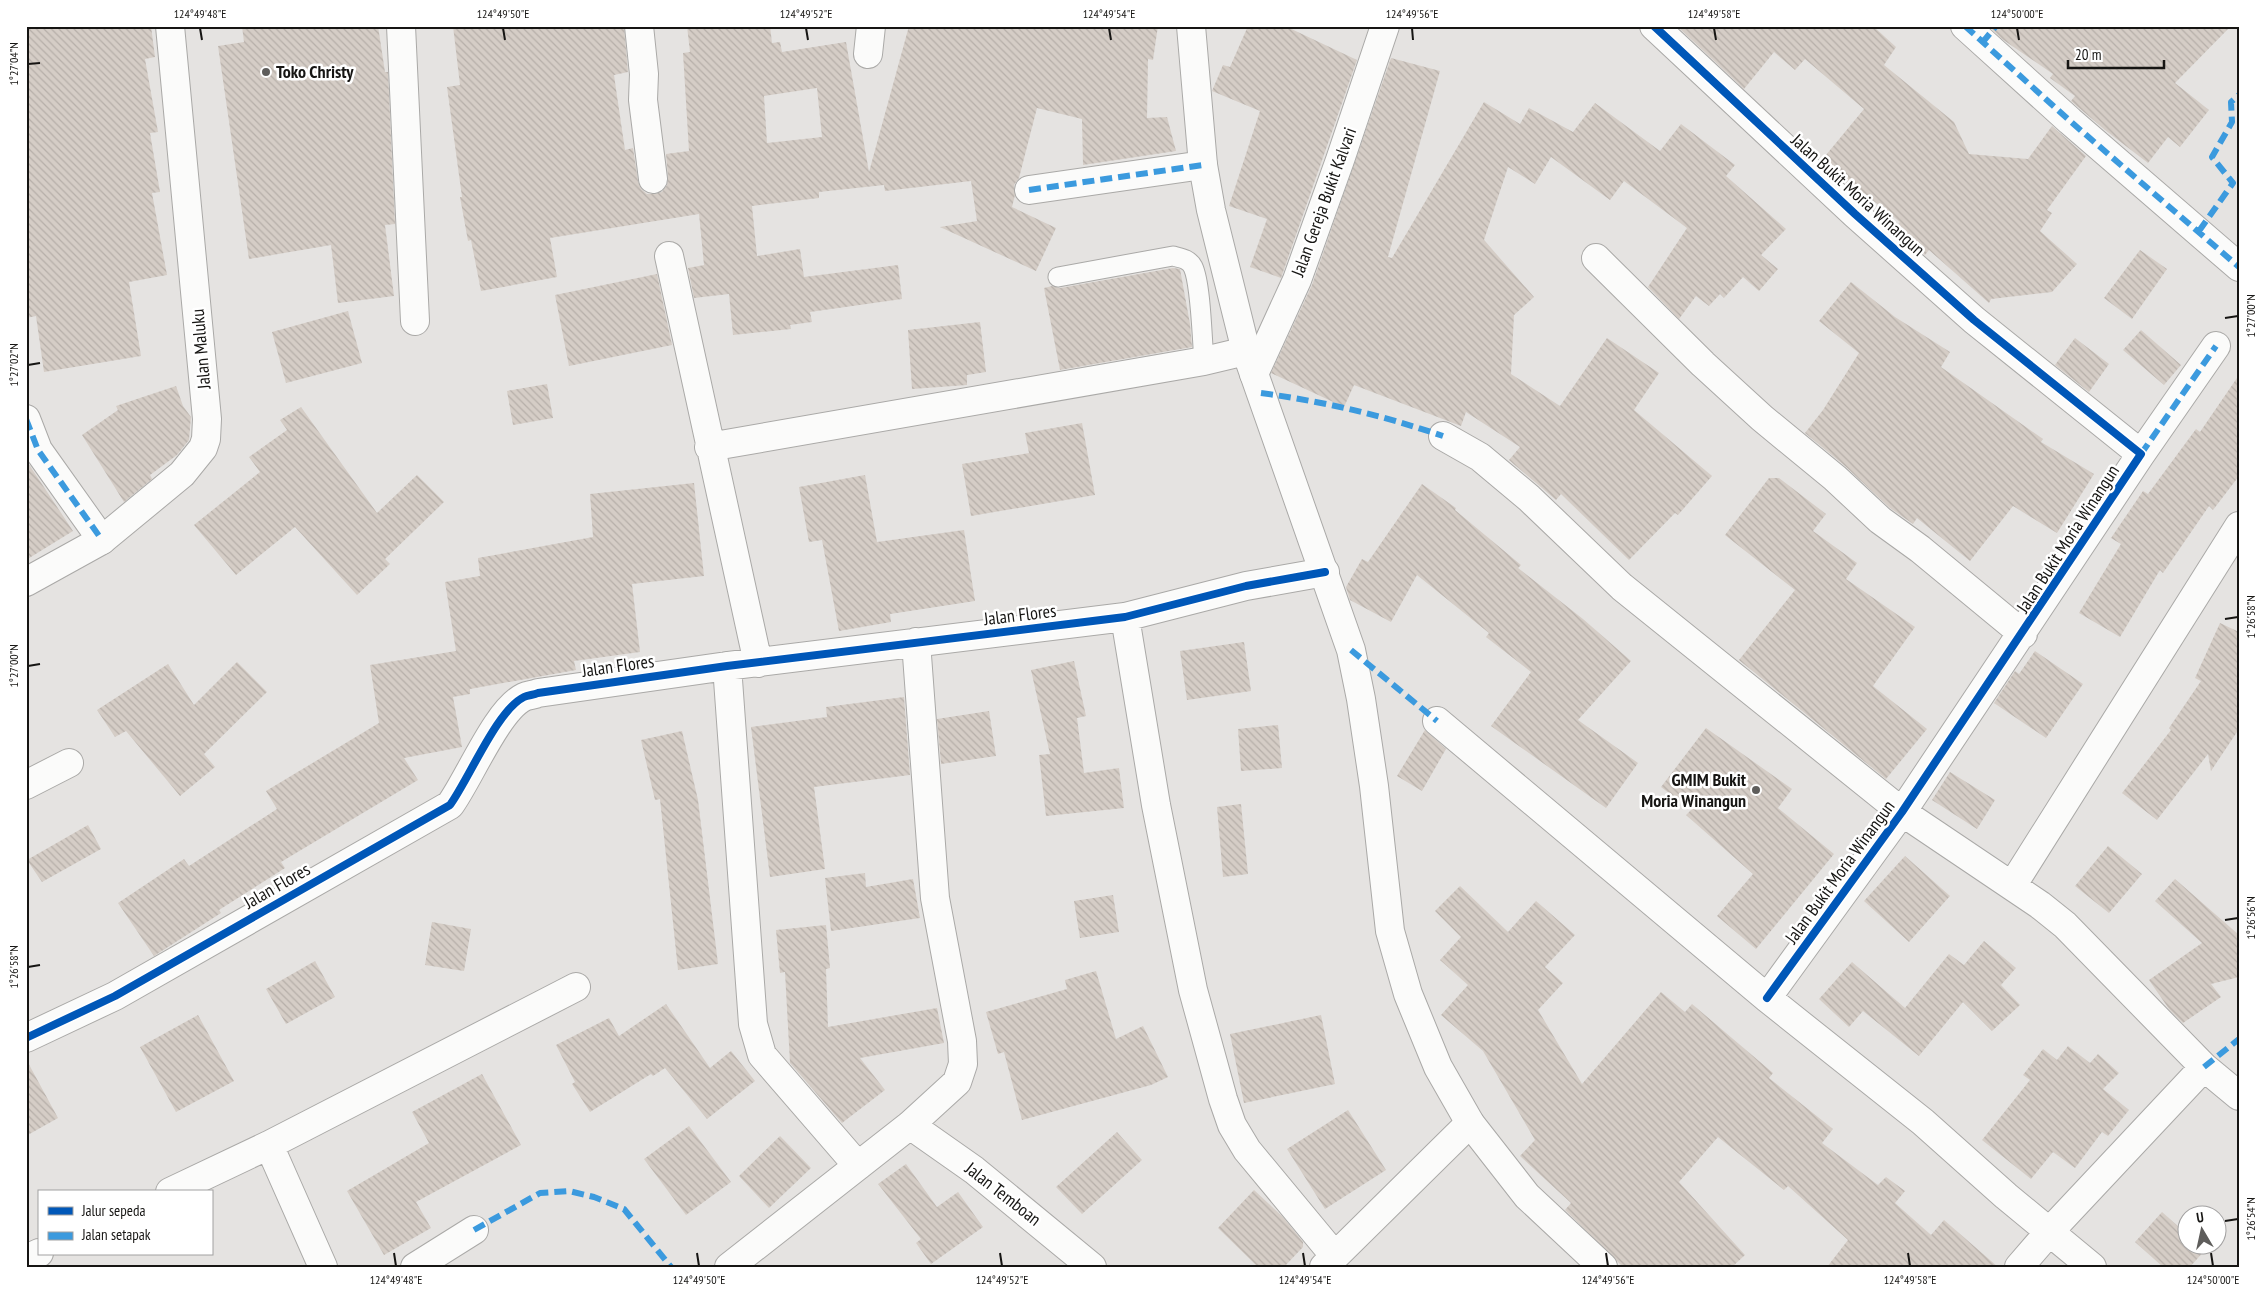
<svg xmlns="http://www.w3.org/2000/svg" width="2265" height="1293" viewBox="0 0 2265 1293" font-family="'PT Sans Narrow',sans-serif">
<defs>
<pattern id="building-back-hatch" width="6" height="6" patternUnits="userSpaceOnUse" patternTransform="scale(1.25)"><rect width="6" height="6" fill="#d5cdc6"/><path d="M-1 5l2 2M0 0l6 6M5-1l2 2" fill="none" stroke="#b6afa9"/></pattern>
</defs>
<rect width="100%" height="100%" fill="#e5e3e1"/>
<path fill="url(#building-back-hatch)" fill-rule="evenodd" d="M 26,26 L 151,26 L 155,57 L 145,59 L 158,132 L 150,133 L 160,192 L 152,193 L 167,275 L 129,282 L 141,356 L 44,372 L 36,316 L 26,318 Z
M 242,26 L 378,26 L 385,72 L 388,72 L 395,224 L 385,225 L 394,296 L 338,303 L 331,245 L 249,259 L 218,46 L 244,42 Z
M 453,26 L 624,26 L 628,72 L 614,75 L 617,96 L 625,150 L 633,148 L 638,181 L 641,189 L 647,194 L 654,194 L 662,192 L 667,185 L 668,177 L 666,154 L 689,151 L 683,53 L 690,52 L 687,26 L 770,26 L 772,43 L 780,42 L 782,52 L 846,42 L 869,172 L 909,26 L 1158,26 L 1153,60 L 1148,59 L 1147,118 L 1167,117 L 1176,151 L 1083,165 L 1082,119 L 1037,108 L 1019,178 L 1014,185 L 1015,195 L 1012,207 L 1056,228 L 1036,271 L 940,227 L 977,221 L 971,181 L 885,191 L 884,185 L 819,192 L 819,198 L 752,206 L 757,256 L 800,249 L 804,277 L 898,265 L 902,299 L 810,312 L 812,322 L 790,325 L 791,329 L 733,335 L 729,294 L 694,298 L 688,268 L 704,265 L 699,214 L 550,238 L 557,277 L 481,291 L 471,240 L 468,241 L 460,197 L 462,197 L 447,87 L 460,85 ZM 817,88 L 822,137 L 767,143 L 764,96 Z
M 1248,26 L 1285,26 L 1357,60 L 1281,278 L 1250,267 L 1267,219 L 1229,206 L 1260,111 L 1212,91 L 1223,65 L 1230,67 Z
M 1677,26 L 1873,26 L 1896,47 L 1884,65 L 1954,122 L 1969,154 L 2028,159 L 2052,126 L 2086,156 L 2047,210 L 2052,213 L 2040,231 L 2077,264 L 2052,292 L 1991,299 L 1989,303 L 1929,250 L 1925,255 L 1895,228 L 1900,222 L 1860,190 L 1858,193 L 1821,161 L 1864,109 L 1805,59 L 1795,70 L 1774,52 L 1744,89 Z
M 1989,26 L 2231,26 L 2175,83 L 2209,110 L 2180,147 L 2168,137 L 2148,163 L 2105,130 L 2071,101 L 2075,96 L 2050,78 L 2053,74 L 2002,39 Z
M 1391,58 L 1440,71 L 1388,257 L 1392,258 L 1484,102 L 1520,124 L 1529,108 L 1573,132 L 1595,103 L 1660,151 L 1681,124 L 1735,165 L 1726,176 L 1786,229 L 1761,255 L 1778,269 L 1759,291 L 1743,277 L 1724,298 L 1720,294 L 1709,306 L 1696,296 L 1679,319 L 1648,287 L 1687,228 L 1624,181 L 1610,200 L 1551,157 L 1535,184 L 1508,167 L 1484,240 L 1534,297 L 1514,315 L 1511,374 L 1560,406 L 1607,338 L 1659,373 L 1634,410 L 1712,476 L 1678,515 L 1675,513 L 1629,560 L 1561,494 L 1556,500 L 1509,460 L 1520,447 L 1466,412 L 1461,426 L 1354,385 L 1344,407 L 1271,373 L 1312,285 Z
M 2140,250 L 2167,269 L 2132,319 L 2104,298 Z
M 1173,268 L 1180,269 L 1190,324 L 1192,347 L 1060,370 L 1044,288 L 1052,286 L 1060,288 Z
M 657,274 L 672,345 L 569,366 L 555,295 Z
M 1851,282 L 1895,317 L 1950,352 L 1941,367 L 2043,439 L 2041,442 L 2094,474 L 2057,533 L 2013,506 L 1970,561 L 1917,518 L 1913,524 L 1890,508 L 1845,466 L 1805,433 L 1823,410 L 1859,353 L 1819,321 Z
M 348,311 L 362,363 L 286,383 L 272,332 Z
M 980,322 L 986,372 L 967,375 L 967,385 L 912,389 L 908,330 Z
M 2141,330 L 2181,365 L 2164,385 L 2123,350 Z
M 2075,338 L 2109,364 L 2089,392 L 2055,365 Z
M 2239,375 L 2239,476 L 2213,510 L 2209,506 L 2163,573 L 2160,570 L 2120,637 L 2079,613 L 2121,544 L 2111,538 L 2143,491 L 2148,494 L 2196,429 L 2200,432 Z
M 547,384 L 553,418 L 513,425 L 507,391 Z
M 176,386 L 183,406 L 191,417 L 189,440 L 177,455 L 150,475 L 152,479 L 124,502 L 82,435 L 118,410 L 116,406 Z
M 301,407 L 377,513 L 417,475 L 444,502 L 385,559 L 390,564 L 357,595 L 295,527 L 236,575 L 194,525 L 260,472 L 249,457 L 287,430 L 280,420 Z
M 1082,423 L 1095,495 L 971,516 L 962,464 L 1029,453 L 1025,433 Z
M 26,460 L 73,531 L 26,560 Z
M 865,475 L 877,542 L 964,530 L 975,601 L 890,614 L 891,622 L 839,631 L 822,540 L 809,542 L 799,487 Z
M 1769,478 L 1779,478 L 1826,514 L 1813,531 L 1857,563 L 1846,579 L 1915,627 L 1873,686 L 1927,729 L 1886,779 L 1739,660 L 1795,590 L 1725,535 Z
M 694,483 L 704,576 L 632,584 L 640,652 L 574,661 L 576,670 L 470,689 L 470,694 L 453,697 L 462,747 L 404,758 L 418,780 L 281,862 L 285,868 L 219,910 L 221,913 L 154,956 L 118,903 L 184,859 L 189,866 L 277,809 L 266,791 L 379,723 L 370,665 L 456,651 L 445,582 L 480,576 L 478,558 L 593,537 L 590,494 Z
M 1422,484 L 1456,508 L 1455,510 L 1521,565 L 1518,568 L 1583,619 L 1631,661 L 1578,720 L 1638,763 L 1606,808 L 1491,726 L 1531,672 L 1486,637 L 1489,633 L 1417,575 L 1391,622 L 1350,600 L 1346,587 L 1362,559 L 1368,562 Z
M 2220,623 L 2239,632 L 2239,729 L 2211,771 L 2208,754 L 2157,820 L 2122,793 L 2171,730 L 2169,728 L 2201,681 L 2195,678 Z
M 1244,642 L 1251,691 L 1187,700 L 1180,651 Z
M 2035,651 L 2083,684 L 2046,738 L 1994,703 L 2015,671 L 2019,674 Z
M 1074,661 L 1086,716 L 1077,718 L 1084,773 L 1119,768 L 1124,808 L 1046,816 L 1039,755 L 1050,754 L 1031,670 Z
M 237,662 L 267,692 L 204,754 L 215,767 L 180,796 L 126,731 L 115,737 L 97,710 L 168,664 L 194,705 Z
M 904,697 L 910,775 L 814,787 L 825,869 L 770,877 L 751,727 L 827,717 L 826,707 Z
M 989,711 L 996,756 L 941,764 L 937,719 Z
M 1278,725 L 1282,768 L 1241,771 L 1238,729 Z
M 1706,728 L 1792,789 L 1778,808 L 1834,854 L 1756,949 L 1717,916 L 1753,874 L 1686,815 L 1691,810 L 1661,787 Z
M 1425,730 L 1446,749 L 1422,791 L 1397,776 Z
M 682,731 L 698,800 L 718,964 L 678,970 L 660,799 L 655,800 L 641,740 Z
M 1950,772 L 1995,800 L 1977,829 L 1932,800 Z
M 1241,804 L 1248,874 L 1223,877 L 1217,807 Z
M 88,825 L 101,849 L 42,882 L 27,860 Z
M 2108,846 L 2142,874 L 2109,913 L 2075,886 Z
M 1905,856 L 1950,896 L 1909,942 L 1864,901 Z
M 865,873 L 866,887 L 913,879 L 920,918 L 831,931 L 825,878 Z
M 2175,879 L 2239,935 L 2239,977 L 2211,984 L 2221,997 L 2183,1023 L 2169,1009 L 2149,980 L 2202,943 L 2155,901 Z
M 1460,886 L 1508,932 L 1536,901 L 1575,935 L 1545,967 L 1563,983 L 1538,1010 L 1582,1084 L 1661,992 L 1685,1012 L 1692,1004 L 1773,1073 L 1769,1078 L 1833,1129 L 1822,1143 L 1878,1185 L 1886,1177 L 1905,1191 L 1895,1203 L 1931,1235 L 1944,1220 L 1998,1267 L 1827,1267 L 1848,1240 L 1788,1186 L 1784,1190 L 1718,1137 L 1679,1182 L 1745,1255 L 1732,1267 L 1623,1267 L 1565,1210 L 1571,1203 L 1520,1156 L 1535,1140 L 1483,1051 L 1441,1015 L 1468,985 L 1440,960 L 1461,937 L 1435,911 Z
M 1113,895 L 1119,932 L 1080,938 L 1074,901 Z
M 432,922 L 471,929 L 464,971 L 425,965 Z
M 826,925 L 830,968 L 826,969 L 828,1027 L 937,1008 L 944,1043 L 860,1058 L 885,1090 L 842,1123 L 790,1063 L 785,972 L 780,973 L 776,930 Z
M 1984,941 L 2016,968 L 2001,985 L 2020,1005 L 1992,1031 L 1963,1002 L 1919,1056 L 1863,1011 L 1849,1027 L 1819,999 L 1852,962 L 1905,1008 L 1949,954 L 1964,965 Z
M 315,961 L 335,997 L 286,1024 L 266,989 Z
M 1096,971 L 1116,1039 L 1143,1026 L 1168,1077 L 1151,1085 L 1022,1120 L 1004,1052 L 998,1054 L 986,1012 L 1067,989 L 1065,980 Z
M 666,1004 L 710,1068 L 731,1051 L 755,1081 L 707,1119 L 665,1068 L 653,1076 L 651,1074 L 590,1112 L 572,1084 L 575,1082 L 556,1045 L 609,1018 L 619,1036 Z
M 198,1015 L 234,1081 L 176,1112 L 140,1047 Z
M 1321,1015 L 1335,1084 L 1244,1103 L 1230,1034 Z
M 2068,1046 L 2090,1063 L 2098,1054 L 2119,1073 L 2103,1089 L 2129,1110 L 2108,1136 L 2102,1132 L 2075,1168 L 2053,1152 L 2031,1179 L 1982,1140 L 2030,1080 L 2023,1075 L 2043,1049 L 2057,1060 Z
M 26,1059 L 58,1118 L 26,1136 Z
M 482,1074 L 521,1145 L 416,1202 L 431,1228 L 384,1255 L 347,1191 L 429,1143 L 412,1112 Z
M 1348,1110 L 1386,1170 L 1325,1209 L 1287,1149 Z
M 689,1126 L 731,1182 L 686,1215 L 644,1159 Z
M 1117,1132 L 1142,1160 L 1082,1214 L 1056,1187 Z
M 780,1136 L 811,1168 L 769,1208 L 739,1176 Z
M 906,1164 L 937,1207 L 958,1192 L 983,1227 L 931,1264 L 916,1243 L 921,1239 L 878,1184 Z
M 1254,1190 L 1283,1217 L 1303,1242 L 1303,1247 L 1284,1267 L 1258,1267 L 1218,1228 Z
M 2162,1212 L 2188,1235 L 2188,1246 L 2200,1246 L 2205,1250 L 2190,1267 L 2163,1267 L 2135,1242 Z"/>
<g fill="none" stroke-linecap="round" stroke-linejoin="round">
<defs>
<path id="lane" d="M 1058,277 L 1173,256 C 1181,258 1189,259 1193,267 C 1201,284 1202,340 1204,361"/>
<path id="street" d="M 401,26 L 415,321
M 639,26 L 644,74 L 643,100 L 653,179
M 1654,26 L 1855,214 L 1974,320 L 2141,454 L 1902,812 L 1767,998
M 1965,26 L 2070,121 L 2239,267
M 868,54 L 871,26
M 1029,190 L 1203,165
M 669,256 L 758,663
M 1596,258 L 1703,364 L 1762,418 L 1835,478 L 1880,520 L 1920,549 L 2023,634
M 1254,374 L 1297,280 L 1340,160 L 1385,26
M 26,419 L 38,450 L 102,540
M 1443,436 L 1480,457 L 1529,498 L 1622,587 L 1902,812 L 2040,905 L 2065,925 L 2204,1067 L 2239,1096
M 709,447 L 1204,361 L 1246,351
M 2141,454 L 2216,346
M 1125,617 L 1156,805 L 1193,990 L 1223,1099 L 1232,1125 L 1247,1150 L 1334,1255
M 727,666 L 753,1024 L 762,1055 L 858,1166
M 1437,721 L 1767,998 L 1923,1122 L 2006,1196 L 2092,1267
M 26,785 L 69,763
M 2012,886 L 2239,526
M 26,1038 L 115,996 L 450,805 C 469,779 497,710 524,697 C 528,695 534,695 538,693 L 727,666 L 1125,617 L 1246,586 L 1325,572
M 910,1125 L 974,1170 L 1092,1267
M 269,1145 L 323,1267
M 170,1192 L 269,1145 L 576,987
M 26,1259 L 39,1253
M 415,1267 L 474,1230
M 729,1267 L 910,1125 L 957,1082 L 963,1064 L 962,1041 L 935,898 L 916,642
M 1324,1267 L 1470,1123
M 2019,1267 L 2050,1231 L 2204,1067"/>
<path id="secondary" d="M 1191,26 L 1203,165 L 1211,210 L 1246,351 L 1351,650 L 1361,699 L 1374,786 L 1390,931 L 1408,994 L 1438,1067 L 1470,1123 L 1527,1196 L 1603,1267
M 26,582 L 102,540 L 182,474 L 203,448 L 206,439 L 207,419 L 170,26"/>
</defs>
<use href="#lane" stroke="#aaa9a7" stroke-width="21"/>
<use href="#street" stroke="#aaa9a7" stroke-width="30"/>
<use href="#secondary" stroke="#aaa9a7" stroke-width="30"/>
<use href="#lane" stroke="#fbfbfa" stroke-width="19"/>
<use href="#street" stroke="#fbfbfa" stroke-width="28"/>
<use href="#secondary" stroke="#fbfbfa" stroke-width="28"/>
<path stroke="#3b9ade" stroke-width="6" stroke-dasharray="12 6" stroke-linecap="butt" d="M 1965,26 L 2070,121 L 2239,267
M 1982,43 L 1996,26
M 1029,190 L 1203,165
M 2199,231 L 2233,183 L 2212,157 L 2232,122 L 2231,102 L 2239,95
M 1261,393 C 1326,402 1381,415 1443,436
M 26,419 L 38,450 L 102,540
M 2141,454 L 2216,346
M 1351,650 L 1437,721
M 2204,1067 L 2239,1039
M 474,1230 L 540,1193 L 569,1191 L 594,1197 L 624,1209 L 671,1267"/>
<defs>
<path id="cycleway" d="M 1654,26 L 1855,214 L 1974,320 L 2141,454 L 1902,812 L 1767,998
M 26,1038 L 115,996 L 450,805 C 469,779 497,710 524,697 C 528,695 534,695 538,693 L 727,666 L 1125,617 L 1246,586 L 1325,572"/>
</defs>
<use href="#cycleway" stroke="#fff" stroke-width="11"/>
<use href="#cycleway" stroke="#0057b8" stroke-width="8"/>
</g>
<path fill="none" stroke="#161513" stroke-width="2" d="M 200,28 L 202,40M 503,28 L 505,40M 806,28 L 808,40M 1109,28 L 1111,40M 1412,28 L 1413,40M 1714,28 L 1716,40M 2017,28 L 2019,40M 28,64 L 40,63M 2225,318 L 2238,316M 28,365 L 40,363M 2225,619 L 2238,617M 28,666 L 40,664M 2225,920 L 2238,918M 28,967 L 40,965M 2225,1221 L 2238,1219M 394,1253 L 396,1266M 697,1253 L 699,1266M 1000,1253 L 1002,1266M 1303,1253 L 1305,1266M 1606,1253 L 1608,1266M 1908,1253 L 1910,1266M 2211,1253 L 2213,1266"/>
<g fill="#5e5d5b" stroke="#fff" stroke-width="2">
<circle cx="266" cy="72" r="5"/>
<circle cx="1756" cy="790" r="5"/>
</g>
<g text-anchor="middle" stroke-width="5" stroke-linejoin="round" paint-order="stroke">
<g font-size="18" font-weight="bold" fill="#161513" stroke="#fff" text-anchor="start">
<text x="276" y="78">Toko Christy</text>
<text x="1746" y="786" text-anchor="end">GMIM Bukit<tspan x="1746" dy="21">Moria Winangun</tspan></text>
</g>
<g font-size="18" fill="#161513" stroke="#fff">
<text transform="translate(1858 195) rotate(42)" y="6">Jalan Bukit Moria Winangun</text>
<text transform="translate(1324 202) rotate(-70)" y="6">Jalan Gereja Bukit Kalvari</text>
<text transform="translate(201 349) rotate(-95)" y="6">Jalan Maluku</text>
<text transform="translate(2068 539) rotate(-57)" y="6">Jalan Bukit Moria Winangun</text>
<text transform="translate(1020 615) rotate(-7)" y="6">Jalan Flores</text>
<text transform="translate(618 666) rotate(-8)" y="6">Jalan Flores</text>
<text transform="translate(1840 872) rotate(-54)" y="6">Jalan Bukit Moria Winangun</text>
<text transform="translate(277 886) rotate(-30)" y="6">Jalan Flores</text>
<text transform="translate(1003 1194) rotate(38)" y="6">Jalan Temboan</text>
</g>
</g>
<rect width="2265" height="1293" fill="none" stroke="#ffffff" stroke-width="55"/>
<rect x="38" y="1190" width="175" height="65" fill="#ffffff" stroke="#a2a1a1"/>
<rect x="48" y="1207" width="25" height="8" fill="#0057b8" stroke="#a2a1a1"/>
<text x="82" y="1216" font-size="15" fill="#161513">Jalur sepeda</text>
<rect x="48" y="1232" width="25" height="8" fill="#3b9ade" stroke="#a2a1a1"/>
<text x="82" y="1240" font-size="15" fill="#161513">Jalan setapak</text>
<g transform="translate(2202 1230) rotate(351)"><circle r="24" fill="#ffffff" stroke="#a2a1a1"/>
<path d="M0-4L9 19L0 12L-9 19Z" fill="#5e5d5b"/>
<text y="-8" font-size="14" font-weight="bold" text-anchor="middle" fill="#161513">U</text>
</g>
<path d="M2068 60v8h96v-8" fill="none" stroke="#161513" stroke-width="2.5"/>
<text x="2075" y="60" font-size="15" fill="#161513" stroke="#ffffff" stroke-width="4" paint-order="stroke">20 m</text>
<rect x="28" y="28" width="2210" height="1238" fill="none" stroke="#161513" stroke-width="2"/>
<g font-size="12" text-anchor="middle" fill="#161513">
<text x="200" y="18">124°49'48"E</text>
<text x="503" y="18">124°49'50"E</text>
<text x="806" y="18">124°49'52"E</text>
<text x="1109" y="18">124°49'54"E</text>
<text x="1412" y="18">124°49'56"E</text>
<text x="1714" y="18">124°49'58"E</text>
<text x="2017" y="18">124°50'00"E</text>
<text transform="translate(14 64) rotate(-90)" y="4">1°27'04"N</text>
<text transform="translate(2251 316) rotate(-90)" y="4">1°27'00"N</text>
<text transform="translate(14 365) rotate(-90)" y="4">1°27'02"N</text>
<text transform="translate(2251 617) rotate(-90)" y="4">1°26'58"N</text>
<text transform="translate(14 666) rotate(-90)" y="4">1°27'00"N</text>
<text transform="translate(2251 918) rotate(-90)" y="4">1°26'56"N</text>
<text transform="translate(14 967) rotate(-90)" y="4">1°26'58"N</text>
<text transform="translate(2251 1219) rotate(-90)" y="4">1°26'54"N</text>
<text x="396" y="1284">124°49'48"E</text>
<text x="699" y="1284">124°49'50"E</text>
<text x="1002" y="1284">124°49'52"E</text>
<text x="1305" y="1284">124°49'54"E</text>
<text x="1608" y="1284">124°49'56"E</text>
<text x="1910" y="1284">124°49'58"E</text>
<text x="2213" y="1284">124°50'00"E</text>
</g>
</svg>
